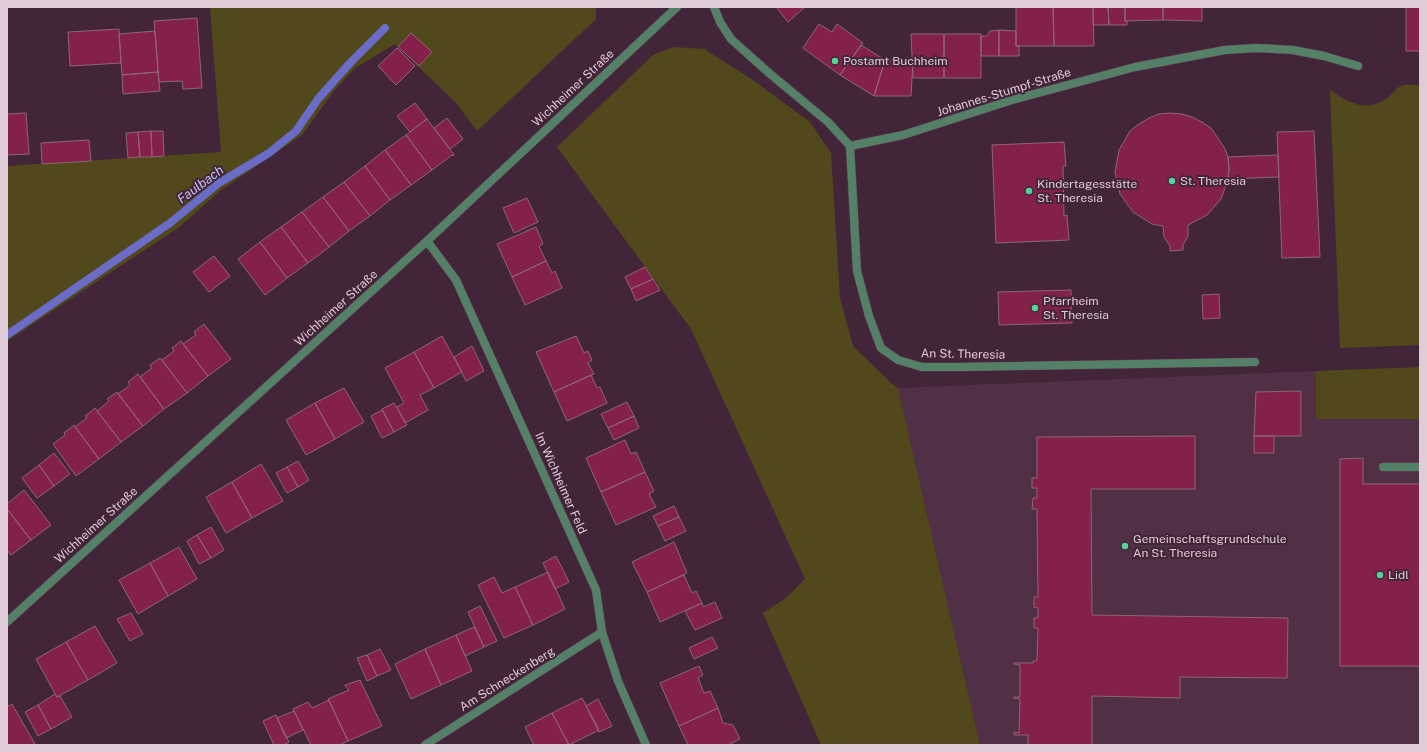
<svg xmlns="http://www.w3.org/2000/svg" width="1427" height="752" viewBox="0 0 1427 752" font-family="'Public Sans',sans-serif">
<rect width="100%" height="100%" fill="#432539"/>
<path fill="#512f46" d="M 1316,371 L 1316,419 L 1420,419 L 1420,745 L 980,745 L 898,388 Z"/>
<path fill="#51491c" d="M 210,7 L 596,7 L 596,19 L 477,131 L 457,104 L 395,44 L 355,68 L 333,92 L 302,135 L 220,191 L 178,228 L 7,341 L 7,166 L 221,152 Z
M 673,47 L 704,49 L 750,78 L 810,122 L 831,153 L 840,298 L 853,346 L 890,382 L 898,388 L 980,745 L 821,745 L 763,613 L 786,598 L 805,579 L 691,329 L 557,147 L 653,55 Z
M 1420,85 L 1420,345 L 1340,348 L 1330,90 C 1349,103 1366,113 1387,98 C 1392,95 1396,88 1401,86 C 1406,84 1415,85 1420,85 Z
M 1420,367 L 1420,419 L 1316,419 L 1316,371 Z"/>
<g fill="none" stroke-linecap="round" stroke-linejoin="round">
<path stroke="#6a6cc7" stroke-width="8" d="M 7,335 L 170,223 L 219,183 L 269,153 L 296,131 L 318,99 L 350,63 L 385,28"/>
</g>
<path fill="#83214a" stroke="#8e6672" d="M 776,7 L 805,7 L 788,22 Z
M 1016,7 L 1053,7 L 1054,46 L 1016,46 Z
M 1053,7 L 1093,7 L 1094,46 L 1054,46 Z
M 1093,7 L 1108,7 L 1109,25 L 1093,25 Z
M 1108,7 L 1125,7 L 1125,21 L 1127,21 L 1127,25 L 1109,25 Z
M 1125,7 L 1163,7 L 1163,20 L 1125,21 Z
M 1163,7 L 1202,7 L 1202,21 L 1163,20 Z
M 1406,7 L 1420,7 L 1420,51 L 1406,51 Z
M 197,18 L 202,88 L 183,89 L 182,81 L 159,82 L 154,21 Z
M 819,24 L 832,32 L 837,24 L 863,43 L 840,75 L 803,48 Z
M 119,29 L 121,63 L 70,66 L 68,32 Z
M 999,30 L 1016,31 L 1016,46 L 1019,46 L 1019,56 L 999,56 Z
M 999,30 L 999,56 L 981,56 L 981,36 L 987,36 L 990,31 Z
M 155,31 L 158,72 L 122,75 L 119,34 Z
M 411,33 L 432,52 L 419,66 L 398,47 Z
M 911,34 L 944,34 L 944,78 L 913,78 Z
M 944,34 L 981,34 L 981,78 L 944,78 Z
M 861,45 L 885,60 L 874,96 L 840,75 Z
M 397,48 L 415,66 L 396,85 L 378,66 Z
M 885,60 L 899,60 L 900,62 L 913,61 L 911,96 L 874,96 Z
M 158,72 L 160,91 L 123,94 L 122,75 Z
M 415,103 L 427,119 L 410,132 L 397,116 Z
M 26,113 L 29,154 L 7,155 L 7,114 Z
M 1170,113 L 1182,114 L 1192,117 L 1202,122 L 1211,128 L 1224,147 L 1228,157 L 1229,169 L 1228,179 L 1221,199 L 1207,215 L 1188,225 L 1188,236 L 1183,245 L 1183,250 L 1170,251 L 1170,246 L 1164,237 L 1163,226 L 1152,224 L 1133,212 L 1120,194 L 1115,172 L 1119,150 L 1130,131 L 1139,124 L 1149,118 L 1159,114 Z
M 447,118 L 463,139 L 450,149 L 434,128 Z
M 427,119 L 454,155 L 453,156 L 452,155 L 432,170 L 406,135 Z
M 151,131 L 163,131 L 164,156 L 152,157 Z
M 151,131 L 152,157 L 140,157 L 138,132 Z
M 1314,131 L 1320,257 L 1282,258 L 1277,132 Z
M 138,132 L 140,157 L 128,158 L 126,133 Z
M 406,135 L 432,170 L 411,185 L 385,150 Z
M 89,140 L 91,161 L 42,164 L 41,143 Z
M 1064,142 L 1066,166 L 1063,166 L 1064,216 L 1067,215 L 1069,240 L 996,243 L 992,145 Z
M 385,150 L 411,185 L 390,200 L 365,166 Z
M 1278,155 L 1279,177 L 1228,179 L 1229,169 L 1228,157 Z
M 365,166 L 390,200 L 370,216 L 344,182 Z
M 344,182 L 370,216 L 349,231 L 323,197 Z
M 323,197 L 349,231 L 329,247 L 302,212 Z
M 527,198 L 538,222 L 514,233 L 503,208 Z
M 302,212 L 329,247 L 308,263 L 281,227 Z
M 281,227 L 308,263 L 287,278 L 260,242 Z
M 536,227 L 543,244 L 539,246 L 546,261 L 512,277 L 497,244 Z
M 260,242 L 287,278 L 265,295 L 238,259 Z
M 214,256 L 230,276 L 209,292 L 193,272 Z
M 546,261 L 552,273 L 555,271 L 562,288 L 525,305 L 512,277 Z
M 645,267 L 653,279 L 631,289 L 625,277 Z
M 653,279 L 660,290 L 636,301 L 631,289 Z
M 1071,290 L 1072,323 L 999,325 L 998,292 Z
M 1219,294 L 1220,318 L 1203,319 L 1202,295 Z
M 204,324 L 231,359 L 208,376 L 183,344 L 196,335 L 194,332 Z
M 442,336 L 462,372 L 434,388 L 414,352 Z
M 576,336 L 584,353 L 588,351 L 592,360 L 588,363 L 594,374 L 554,392 L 536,352 Z
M 181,341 L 208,376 L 187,393 L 162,360 L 174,351 L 172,348 Z
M 472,346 L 484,371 L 466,381 L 454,357 Z
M 414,352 L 434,388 L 420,395 L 428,410 L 405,423 L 397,407 L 404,403 L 385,368 Z
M 160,358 L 187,393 L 164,409 L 140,377 L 152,368 L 150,365 Z
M 138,374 L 164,409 L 143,426 L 118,394 L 130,385 L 128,382 Z
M 591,375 L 597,388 L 600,387 L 607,403 L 567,421 L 554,392 Z
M 344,388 L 364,422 L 335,439 L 315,403 Z
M 1301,391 L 1301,436 L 1254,436 L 1256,392 Z
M 117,392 L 143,426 L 121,442 L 97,411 L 109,401 L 107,399 Z
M 627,402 L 634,416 L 608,428 L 601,414 Z
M 315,403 L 335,439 L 306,455 L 286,420 Z
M 394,403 L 407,425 L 394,432 L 382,409 Z
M 95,408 L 121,442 L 99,459 L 75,427 L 87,418 L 85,416 Z
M 382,410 L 394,432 L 382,438 L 371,416 Z
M 634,416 L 639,428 L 614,440 L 608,428 Z
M 74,425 L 99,459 L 76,476 L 53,444 L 65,435 L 64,433 Z
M 1195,436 L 1195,489 L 1091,489 L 1092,615 L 1288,618 L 1287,678 L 1180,677 L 1180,698 L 1092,696 L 1092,745 L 1028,745 L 1028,735 L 1014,735 L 1014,732 L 1019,733 L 1020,699 L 1014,698 L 1014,697 L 1020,697 L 1020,665 L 1014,664 L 1014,663 L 1033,663 L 1033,661 L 1037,661 L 1038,628 L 1034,628 L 1034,618 L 1038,618 L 1038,608 L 1034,607 L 1034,597 L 1038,597 L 1037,509 L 1032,509 L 1033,498 L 1037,498 L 1037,488 L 1032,488 L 1032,478 L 1037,478 L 1037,437 Z
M 1254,436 L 1274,436 L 1274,453 L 1254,453 Z
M 625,440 L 631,454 L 636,452 L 645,472 L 601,492 L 586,458 Z
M 54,453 L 70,474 L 54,486 L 39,465 Z
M 1363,458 L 1363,484 L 1420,484 L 1420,666 L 1340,666 L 1340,459 Z
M 298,461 L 309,480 L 298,487 L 287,467 Z
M 261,464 L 283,501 L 252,518 L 232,482 Z
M 39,465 L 54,486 L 37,498 L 22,478 Z
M 287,467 L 298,487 L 287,493 L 276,473 Z
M 645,472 L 654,491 L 649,494 L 656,507 L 616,525 L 601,492 Z
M 232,482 L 252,518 L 226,533 L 206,497 Z
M 24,490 L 51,525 L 31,540 L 7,509 L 7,504 Z
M 674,506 L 679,517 L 658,526 L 653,516 Z
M 7,509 L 31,540 L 11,555 L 7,550 Z
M 679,517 L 686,531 L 665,541 L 658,526 Z
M 211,527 L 224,550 L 211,558 L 197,535 Z
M 197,535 L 211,558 L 199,564 L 187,541 Z
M 674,542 L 687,573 L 647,592 L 632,562 Z
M 179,547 L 197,579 L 168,596 L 150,563 Z
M 556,556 L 569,582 L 555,589 L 543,563 Z
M 150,563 L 168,596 L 138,614 L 119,580 Z
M 548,572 L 565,609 L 533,625 L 515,587 Z
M 684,575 L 692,593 L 696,591 L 702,603 L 660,622 L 647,592 Z
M 494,577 L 502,593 L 515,587 L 533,625 L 504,638 L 478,585 Z
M 715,602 L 722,618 L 695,630 L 685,611 L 702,603 L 703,607 Z
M 480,606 L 497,641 L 484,647 L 468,612 Z
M 131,613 L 143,634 L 130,641 L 117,619 Z
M 95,626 L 117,663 L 88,680 L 66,642 Z
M 474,627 L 484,647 L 465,656 L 456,635 Z
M 456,635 L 472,671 L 441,685 L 425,649 Z
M 712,637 L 718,648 L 694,659 L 689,648 Z
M 66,642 L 88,680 L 57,697 L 36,659 Z
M 380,649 L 391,670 L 377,676 L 367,655 Z
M 425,649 L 441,685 L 411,699 L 395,664 Z
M 367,655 L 377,676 L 367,681 L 357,658 Z
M 699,666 L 703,675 L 698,678 L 704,693 L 710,691 L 718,708 L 679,726 L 660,683 Z
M 360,680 L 382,726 L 348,741 L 328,699 L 349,690 L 345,686 L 345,685 Z
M 55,694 L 57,697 L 60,696 L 72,717 L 51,729 L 38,705 Z
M 582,698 L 599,730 L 569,745 L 552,713 Z
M 598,699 L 612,726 L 599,732 L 586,706 Z
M 329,700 L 348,741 L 339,745 L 311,745 L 293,709 L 308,702 L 312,708 Z
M 12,704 L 35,744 L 33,745 L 7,745 L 7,707 Z
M 38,705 L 51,729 L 38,736 L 25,712 Z
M 718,708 L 723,723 L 733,725 L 740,739 L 728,745 L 688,745 L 679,726 Z
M 294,711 L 303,730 L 286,738 L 277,718 Z
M 552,713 L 569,745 L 534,745 L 525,727 Z
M 276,715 L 289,742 L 283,745 L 274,745 L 263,721 Z"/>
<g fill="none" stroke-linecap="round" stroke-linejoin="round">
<defs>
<path id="lane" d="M 1383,467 L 1420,467"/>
<path id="street" d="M 714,7 L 720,22 L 731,39 L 769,73 L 828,122 L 850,146
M 850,146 L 857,271 L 869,316 L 881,348 L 898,360 L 922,367 L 959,367 L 1255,362
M 850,146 L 903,135 L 1012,100 L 1135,67 L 1225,50 L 1256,48 L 1293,50 L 1324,56 L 1358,66
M 427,241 L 456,280 L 596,590 L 602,632 L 618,681 L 646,745
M 7,622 L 427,241 L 677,7
M 425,745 L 602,632"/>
</defs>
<use href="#lane" stroke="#5f4356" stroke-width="9"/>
<use href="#street" stroke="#5f4356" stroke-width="9"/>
<use href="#lane" stroke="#548068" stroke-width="8"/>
<use href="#street" stroke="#548068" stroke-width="8"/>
</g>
<g fill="#52d397" stroke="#432539" stroke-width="1.5">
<circle cx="835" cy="61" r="4"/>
<circle cx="1172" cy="181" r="4"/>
<circle cx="1029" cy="191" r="4"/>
<circle cx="1035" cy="308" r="4"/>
<circle cx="1125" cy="546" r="4"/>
<circle cx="1380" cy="575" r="4"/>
</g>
<g text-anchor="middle" stroke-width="4" stroke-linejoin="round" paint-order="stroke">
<g font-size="12" fill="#dfccd8" stroke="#432539" text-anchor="start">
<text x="843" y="65">Postamt Buchheim</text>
<text x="1180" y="185">St. Theresia</text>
<text x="1037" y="188">Kindertagesstätte<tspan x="1037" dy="14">St. Theresia</tspan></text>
<text x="1043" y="305">Pfarrheim<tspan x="1043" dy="14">St. Theresia</tspan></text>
<text x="1133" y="543">Gemeinschaftsgrundschule<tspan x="1133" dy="14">An St. Theresia</tspan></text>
<text x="1388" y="579">Lidl</text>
</g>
<g font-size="12" fill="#dfccd8" stroke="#432539">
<text transform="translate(573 88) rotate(-43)" y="4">Wichheimer Straße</text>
<text transform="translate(1004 92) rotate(-17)" y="4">Johannes-Stumpf-Straße</text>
<text transform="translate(336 308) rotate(-42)" y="4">Wichheimer Straße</text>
<text transform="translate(963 354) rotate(1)" y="4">An St. Theresia</text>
<text transform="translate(561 483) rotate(66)" y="4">Im Wichheimer Feld</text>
<text transform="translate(96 525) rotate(-42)" y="4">Wichheimer Straße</text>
<text transform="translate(507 679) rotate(-32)" y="4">Am Schneckenberg</text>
</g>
<g font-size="13" font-style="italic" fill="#c1c6f6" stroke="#432539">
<text transform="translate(200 184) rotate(-37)" y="5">Faulbach</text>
</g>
</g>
<rect width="1427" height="752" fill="none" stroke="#dfccd8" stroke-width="16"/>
</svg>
